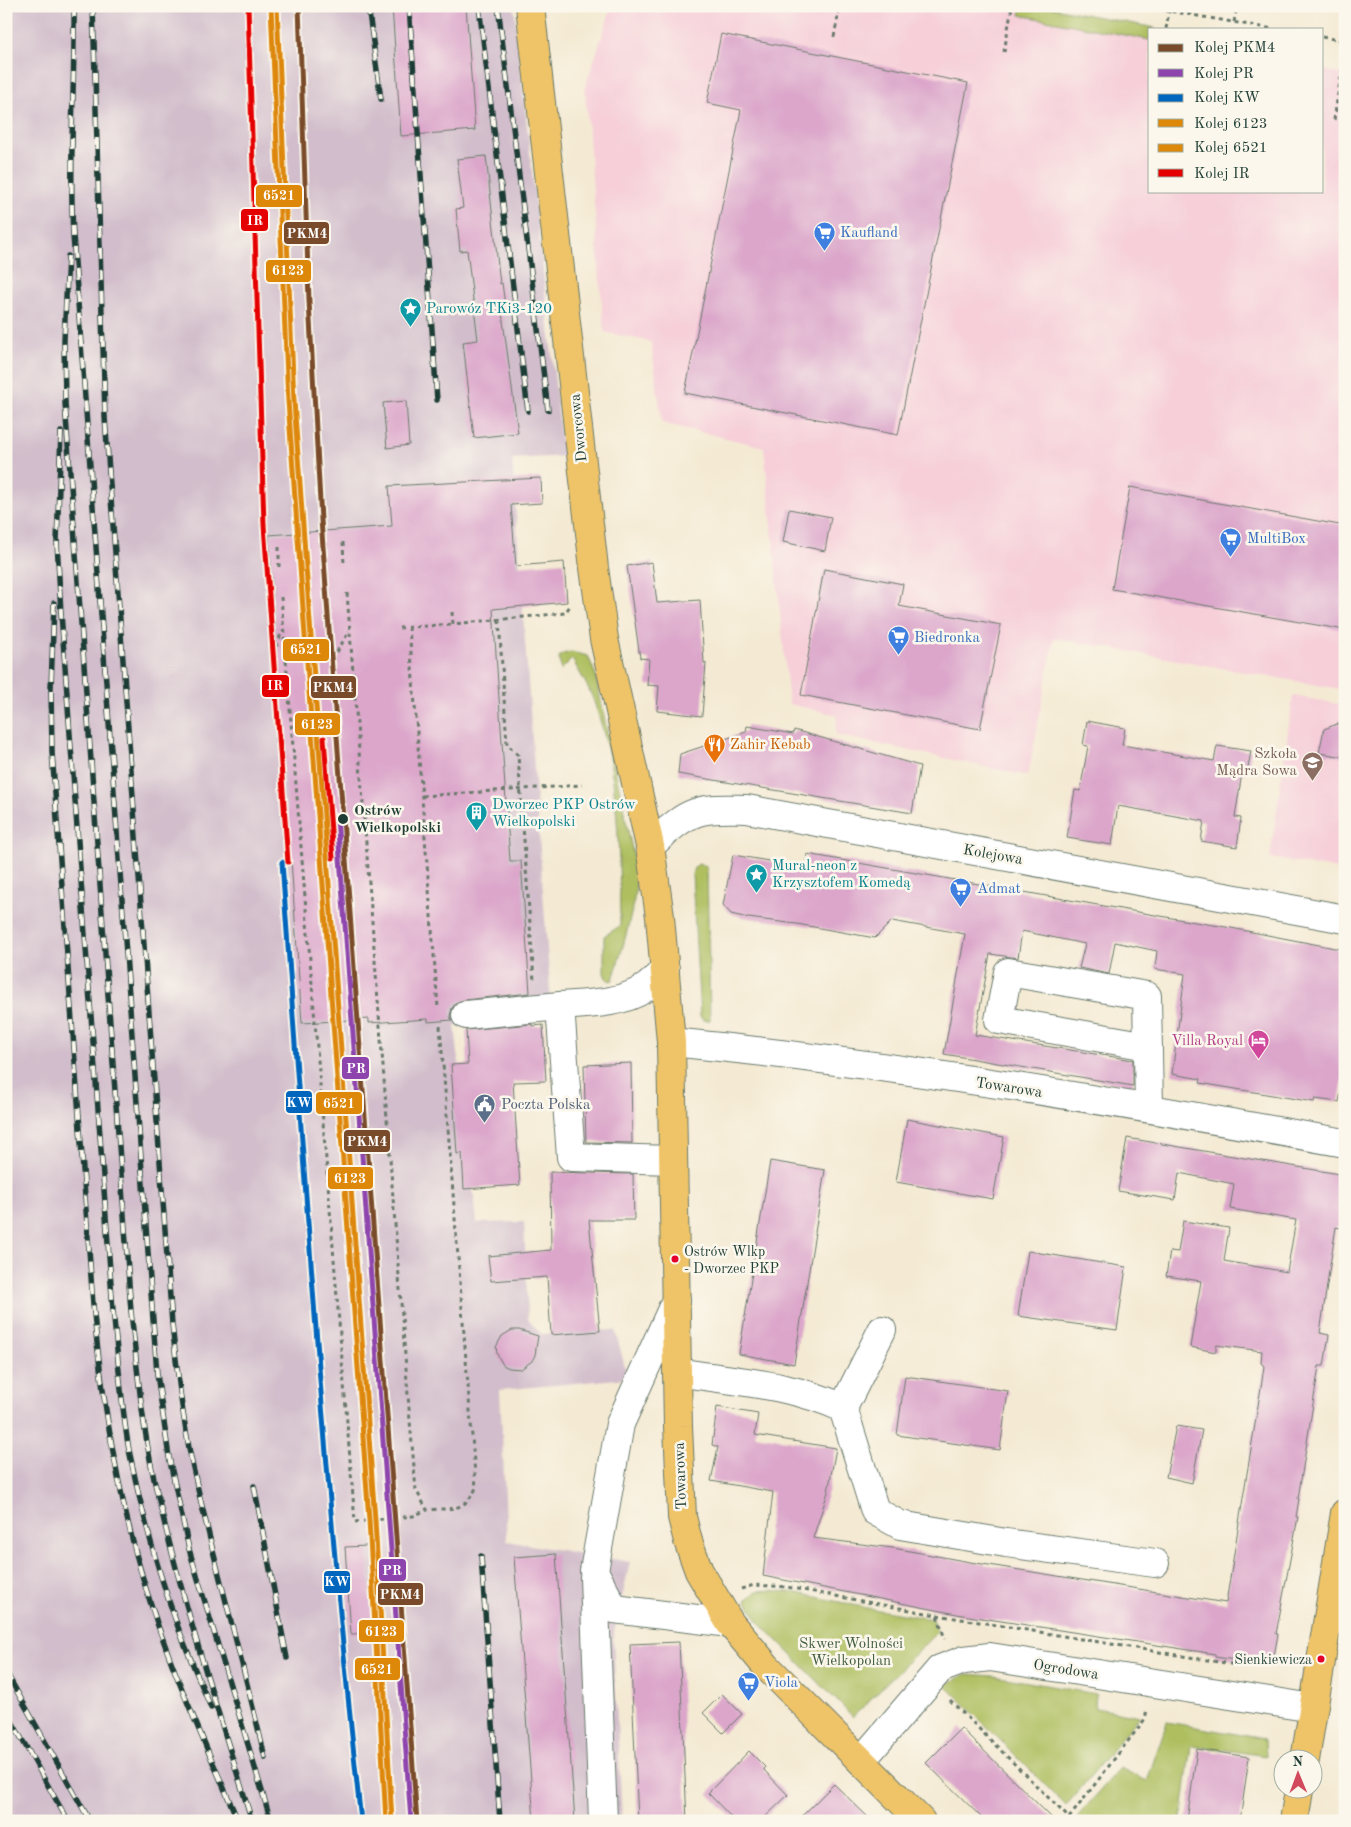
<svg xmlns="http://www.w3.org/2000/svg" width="1351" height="1827" viewBox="0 0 1351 1827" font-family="'Old Standard TT',serif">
<rect width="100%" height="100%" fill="#fbf7ec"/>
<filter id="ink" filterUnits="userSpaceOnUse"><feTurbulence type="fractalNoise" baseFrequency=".02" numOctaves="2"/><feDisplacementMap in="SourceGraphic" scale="10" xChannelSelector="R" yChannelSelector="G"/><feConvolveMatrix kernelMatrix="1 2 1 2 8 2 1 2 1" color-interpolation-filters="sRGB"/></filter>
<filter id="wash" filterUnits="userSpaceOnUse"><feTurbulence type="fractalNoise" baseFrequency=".0096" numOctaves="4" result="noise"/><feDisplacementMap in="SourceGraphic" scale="20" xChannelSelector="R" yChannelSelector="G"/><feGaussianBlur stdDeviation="1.12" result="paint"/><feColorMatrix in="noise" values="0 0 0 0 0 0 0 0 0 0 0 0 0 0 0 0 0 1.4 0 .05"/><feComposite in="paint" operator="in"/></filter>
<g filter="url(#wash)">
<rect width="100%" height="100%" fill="#f4ead3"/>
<path fill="#f6cfd9" d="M 612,6 L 1044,6 L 1161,29 L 1150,29 L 1150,191 L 1322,191 L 1322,69 L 1345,76 L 1345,690 L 1054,638 L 1028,776 L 836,735 L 837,715 L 789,704 L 764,447 L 662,423 L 651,342 L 604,332 L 585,88 Z
M 1293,696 L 1345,705 L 1345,871 L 1270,858 Z"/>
<path fill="#d1bdcb" d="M 6,6 L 514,6 L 561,438 L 566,456 L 512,459 L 552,1017 L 455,1026 L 477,1223 L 524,1222 L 528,1319 L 541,1334 L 615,1330 L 628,1378 L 500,1390 L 507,1541 L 630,1562 L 613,1638 L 622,1821 L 6,1821 Z"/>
<path fill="#afbf61" stroke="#677e4a" d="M 1022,6 L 1044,6 L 1155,28 L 1150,29 L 1150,40 L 1020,15 Z
M 571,652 L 588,656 L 595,673 L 637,873 C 635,909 623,946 613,980 L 610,981 L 606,978 L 604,973 L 604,936 L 620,926 C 619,850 620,771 593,699 C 588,685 579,672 572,659 L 561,670 L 559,657 L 563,654 Z
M 698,864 L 705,866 L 707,868 L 710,1020 L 704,1020 L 700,1017 L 692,874 L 694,868 Z
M 772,1590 L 798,1593 L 867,1608 L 932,1619 L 937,1632 L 853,1717 L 758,1621 L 746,1600 L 757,1591 Z
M 966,1674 L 994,1676 L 1096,1694 L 1095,1708 L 1140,1716 L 1066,1806 L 945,1685 Z
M 1167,1722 L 1265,1739 L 1266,1756 L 1191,1745 L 1181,1821 L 1081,1821 L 1077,1817 L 1120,1768 L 1147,1781 Z"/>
<g id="blocks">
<path fill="#dba6ca" d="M 392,6 L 466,6 L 475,130 L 401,136 Z
M 721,34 L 968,83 L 898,435 L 685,393 L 741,110 L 707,103 Z
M 486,156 L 500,284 L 502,283 L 506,313 L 502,313 L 518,433 L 474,438 L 463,342 L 478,340 L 467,250 L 460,251 L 456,209 L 463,208 L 457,159 Z
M 406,401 L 409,445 L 387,448 L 383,403 Z
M 541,478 L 542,503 L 511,505 L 516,566 L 564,562 L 567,602 L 493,609 L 510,861 L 521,861 L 530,993 L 464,1000 L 457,1002 L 452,1008 L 450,1016 L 452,1020 L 428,1022 L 428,1019 L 369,1023 L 369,1019 L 302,1023 L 269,535 L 392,526 L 389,486 Z
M 1130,487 L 1345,526 L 1345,630 L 1112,589 Z
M 789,509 L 831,517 L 825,551 L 783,542 Z
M 652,562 L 657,603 L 700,600 L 704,663 L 706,663 L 702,716 L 657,711 L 659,686 L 647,685 L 649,659 L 640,658 L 627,566 Z
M 824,569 L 903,584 L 899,606 L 1001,625 L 980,729 L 801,695 Z
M 1087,721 L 1125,728 L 1122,745 L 1214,761 L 1217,746 L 1251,751 L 1247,773 L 1242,773 L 1235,817 L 1241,818 L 1237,847 L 1201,841 L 1204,821 L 1118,806 L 1112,845 L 1067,838 L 1075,790 L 1080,791 L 1088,746 L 1083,745 Z
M 1345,721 L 1345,757 L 1319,753 L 1324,729 Z
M 747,726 L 793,734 L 794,730 L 920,766 L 912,813 L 678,774 L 680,754 L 746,732 Z
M 807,854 L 1195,922 L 1226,927 L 1345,950 L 1345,1070 L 1339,1102 L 1315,1099 L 1314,1102 L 1200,1083 L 1201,1079 L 1172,1074 L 1185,974 L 1155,969 L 1157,951 L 1115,942 L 1109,974 L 1079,968 L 1085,944 L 1022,931 L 1018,958 L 990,954 L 975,1035 L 1133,1060 L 1133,1086 L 944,1054 L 965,934 L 892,921 L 875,938 L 797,924 L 748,918 L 731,914 L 723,905 L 733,855 L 805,867 Z
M 532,1024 L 532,1026 L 543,1025 L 546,1081 L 513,1082 L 520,1185 L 464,1189 L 462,1153 L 457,1154 L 451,1065 L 468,1064 L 466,1030 Z
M 631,1063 L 632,1143 L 586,1142 L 584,1065 Z
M 907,1119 L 1004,1137 L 993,1199 L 896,1182 Z
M 1127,1138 L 1345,1175 L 1345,1229 L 1336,1227 L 1328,1278 L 1320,1333 L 1329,1335 L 1324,1366 L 1319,1366 L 1298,1499 L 1299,1499 L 1296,1517 L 1298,1517 L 1276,1634 L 1278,1634 L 1273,1662 L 1255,1661 L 1255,1663 L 1215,1657 L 1215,1654 L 962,1615 L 763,1576 L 773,1492 L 711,1481 L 718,1447 L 712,1445 L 717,1407 L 758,1414 L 755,1435 L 836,1448 L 828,1492 L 813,1538 L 893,1548 L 970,1562 L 1226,1603 L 1262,1381 L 1264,1366 L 1261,1363 L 1262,1351 L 1216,1345 L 1216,1352 L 1190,1347 L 1201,1281 L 1166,1276 L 1170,1251 L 1178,1252 L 1183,1221 L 1229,1228 L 1224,1261 L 1287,1272 L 1296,1220 L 1230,1209 L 1234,1184 L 1179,1173 L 1175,1200 L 1118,1191 Z
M 770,1161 L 825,1170 L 794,1364 L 739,1354 Z
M 550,1172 L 633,1174 L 634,1220 L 589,1220 L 600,1331 L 551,1335 L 547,1277 L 491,1281 L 488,1256 L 551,1250 Z
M 1028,1251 L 1126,1267 L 1117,1330 L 1018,1316 Z
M 512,1330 L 519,1330 L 538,1336 L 535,1355 L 532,1361 L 521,1369 L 509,1368 L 503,1365 L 497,1354 L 496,1347 L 502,1336 Z
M 905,1376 L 1008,1391 L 1000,1450 L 897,1435 Z
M 1176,1426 L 1202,1430 L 1192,1483 L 1166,1477 Z
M 367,1546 L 373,1633 L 351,1634 L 345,1547 Z
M 556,1554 L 575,1821 L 534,1821 L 514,1557 Z
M 679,1642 L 687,1821 L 638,1821 L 630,1644 Z
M 722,1694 L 742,1714 L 723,1733 L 703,1713 Z
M 961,1728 L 1055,1821 L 985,1821 L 926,1763 Z
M 1197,1749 L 1249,1757 L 1240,1821 L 1187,1821 Z
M 749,1751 L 765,1767 L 764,1770 L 788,1795 L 761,1821 L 735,1821 L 708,1793 Z
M 834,1784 L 872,1821 L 797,1821 Z"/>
</g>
</g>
<g filter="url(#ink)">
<use href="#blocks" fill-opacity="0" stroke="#6a7a6c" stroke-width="1"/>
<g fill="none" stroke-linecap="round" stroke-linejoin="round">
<defs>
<path id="minor" d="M 650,846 C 664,834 678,819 695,813 C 710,807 731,809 747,809 L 1345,919
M 665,969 C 659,975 652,984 645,988 C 621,1004 588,1004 560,1006 L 571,1157 L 673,1160
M 466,1015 L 560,1006
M 671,1042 C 897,1064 1121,1103 1345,1143
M 1148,1046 L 999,1020 L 1008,972 L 1147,996 L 1149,1108
M 676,1300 L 620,1424 L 594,1571 L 614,1609 L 730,1623
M 677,1372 C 732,1381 792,1384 843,1408 L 875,1511 L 900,1525 L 1006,1543 L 1155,1563
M 843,1408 L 882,1330
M 594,1577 L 603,1821
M 861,1761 L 940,1669 L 964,1660 L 990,1657 L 1313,1708"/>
<path id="major" d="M 530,6 L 594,568 L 604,639 L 650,846 L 660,917 L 671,1042 L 678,1426 L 682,1517 L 688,1541 L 699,1571 L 730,1623 L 767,1667 L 921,1821
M 1305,1760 L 1345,1513
M 1294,1821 L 1299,1790"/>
</defs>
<use href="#minor" stroke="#6a7a6c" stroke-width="30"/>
<use href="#major" stroke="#6a7a6c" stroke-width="30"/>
<path stroke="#6a7a6c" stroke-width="3" stroke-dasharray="4 4" stroke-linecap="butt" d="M 1140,6 L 1273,29
M 1234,22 L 1237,6
M 1166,29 L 1169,11
M 834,37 L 840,6
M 1322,37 L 1345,41
M 1004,52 L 1012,6
M 1334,120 L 1345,49
M 343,542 L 344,565
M 279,547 L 279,568
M 347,593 L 410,1421 L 416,1490 L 427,1510 C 451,1507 463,1514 476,1488 L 440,1026
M 281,597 L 355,1522 L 413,1516 L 427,1510
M 452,612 L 453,624 L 565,613 L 570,606
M 499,620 L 507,744 L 518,755 L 534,981
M 409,627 L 438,1008
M 399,628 L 453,624
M 337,652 L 349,631
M 274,654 L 282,631
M 422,796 L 582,785
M 741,1589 L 754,1585 L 787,1587 L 937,1615 L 945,1639
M 937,1615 L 1243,1666
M 950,1700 L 1072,1821
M 1069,1818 L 1145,1719 L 1147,1710"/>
<use href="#minor" stroke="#fff" stroke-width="28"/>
<use href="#major" stroke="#efc469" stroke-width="28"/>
<defs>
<path id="rail" d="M 74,6 C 75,83 69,159 73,235 L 157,1374 L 169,1457 L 189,1549 L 271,1821
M 93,6 L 105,417 L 172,1324 C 178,1378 184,1432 197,1485 C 218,1576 244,1666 265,1758
M 368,6 L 381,99
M 409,6 L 437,400
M 479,6 L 528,411
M 498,6 L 548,410
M 68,256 L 64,340 L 65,403 L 131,1311 C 137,1367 142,1424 154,1479 C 180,1595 217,1708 252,1821
M 61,432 L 57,542 L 61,613 L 113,1310 C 118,1356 121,1404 129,1450 C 141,1510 157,1569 178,1627 C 188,1654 200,1681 211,1708
M 54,603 L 51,688 L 52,752 L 93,1304 C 104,1423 126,1544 169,1656 C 190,1712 215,1766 238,1821
M 254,1486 L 287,1658
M 481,1556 L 500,1821
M 6,1672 L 90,1821
M 6,1711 L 68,1821"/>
</defs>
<use href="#rail" stroke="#1f3d34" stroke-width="5.5"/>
<use href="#rail" stroke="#fbf7ec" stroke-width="4" stroke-dasharray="11" stroke-linecap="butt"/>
<defs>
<path id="rail-1" d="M 299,6 L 309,301 L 321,520 L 417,1821"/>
<path id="rail-2" d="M 337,817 L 411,1821"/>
<path id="rail-3" d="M 282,862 C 305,1182 326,1502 361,1821"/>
<path id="rail-4" d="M 277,6 L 294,401 L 375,1520 L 392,1821"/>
<path id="rail-5" d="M 271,6 L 288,401 L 369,1520 L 386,1821"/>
<path id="rail-6" d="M 248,6 L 264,525 L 288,862
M 324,738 L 333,858"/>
</defs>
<use href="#rail-1" stroke="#fbf7ec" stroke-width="9"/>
<use href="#rail-2" stroke="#fbf7ec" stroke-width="9"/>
<use href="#rail-3" stroke="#fbf7ec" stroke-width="9"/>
<use href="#rail-4" stroke="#fbf7ec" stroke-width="9"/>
<use href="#rail-5" stroke="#fbf7ec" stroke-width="9"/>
<use href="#rail-6" stroke="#fbf7ec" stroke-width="9"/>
<use href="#rail-1" stroke="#7a4b2a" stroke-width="5"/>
<use href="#rail-2" stroke="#8e44ad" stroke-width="5"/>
<use href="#rail-3" stroke="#0065bd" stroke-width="5"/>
<use href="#rail-4" stroke="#dd8808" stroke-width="5"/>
<use href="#rail-5" stroke="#dd8808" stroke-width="5"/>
<use href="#rail-6" stroke="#e50000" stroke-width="5"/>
</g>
</g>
<defs>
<symbol id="supermarket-pin" viewBox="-11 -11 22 30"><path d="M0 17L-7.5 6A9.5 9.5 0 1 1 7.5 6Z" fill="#3f7fe0" stroke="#fbf7ec"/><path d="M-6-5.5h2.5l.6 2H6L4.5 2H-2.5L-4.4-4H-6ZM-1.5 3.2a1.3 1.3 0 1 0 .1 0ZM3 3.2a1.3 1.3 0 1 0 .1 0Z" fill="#fff"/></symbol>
<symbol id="sight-pin" viewBox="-11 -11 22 30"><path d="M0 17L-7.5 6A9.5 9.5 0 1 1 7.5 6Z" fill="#0f9aa8" stroke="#fbf7ec"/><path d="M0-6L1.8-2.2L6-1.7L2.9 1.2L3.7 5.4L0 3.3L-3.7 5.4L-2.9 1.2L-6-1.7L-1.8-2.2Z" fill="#fff"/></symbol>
<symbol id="restaurant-pin" viewBox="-11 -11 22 30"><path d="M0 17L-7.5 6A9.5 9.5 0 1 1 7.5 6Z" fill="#e8710a" stroke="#fbf7ec"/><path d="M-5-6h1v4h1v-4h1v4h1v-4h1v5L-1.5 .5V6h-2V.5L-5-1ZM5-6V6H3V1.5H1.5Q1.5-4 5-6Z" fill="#fff"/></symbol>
<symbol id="school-pin" viewBox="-11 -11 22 30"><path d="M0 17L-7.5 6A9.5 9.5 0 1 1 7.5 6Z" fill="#8d6e63" stroke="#fbf7ec"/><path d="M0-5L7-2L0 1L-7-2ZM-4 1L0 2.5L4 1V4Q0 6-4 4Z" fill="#fff"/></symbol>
<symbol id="building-pin" viewBox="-11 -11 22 30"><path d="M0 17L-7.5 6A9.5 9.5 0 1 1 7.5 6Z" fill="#0f9aa8" stroke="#fbf7ec"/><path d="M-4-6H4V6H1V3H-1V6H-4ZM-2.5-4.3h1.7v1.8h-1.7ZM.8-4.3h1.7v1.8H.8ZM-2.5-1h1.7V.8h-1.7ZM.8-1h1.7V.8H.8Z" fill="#fff"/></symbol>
<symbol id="hotel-pin" viewBox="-11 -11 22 30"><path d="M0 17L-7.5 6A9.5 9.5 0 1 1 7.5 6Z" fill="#d1479c" stroke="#fbf7ec"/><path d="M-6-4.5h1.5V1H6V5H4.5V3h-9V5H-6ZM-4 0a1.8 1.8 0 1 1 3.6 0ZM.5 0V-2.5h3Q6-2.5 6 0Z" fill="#fff"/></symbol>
<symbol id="civic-pin" viewBox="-11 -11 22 30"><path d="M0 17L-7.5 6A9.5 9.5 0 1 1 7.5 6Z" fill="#5c6f8a" stroke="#fbf7ec"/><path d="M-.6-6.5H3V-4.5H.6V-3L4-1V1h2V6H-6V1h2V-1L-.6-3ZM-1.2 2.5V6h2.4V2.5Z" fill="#fff"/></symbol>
</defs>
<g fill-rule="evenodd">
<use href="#supermarket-pin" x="812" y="220" width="25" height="34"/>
<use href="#sight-pin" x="398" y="296" width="25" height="34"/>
<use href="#supermarket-pin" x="1218" y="526" width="25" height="34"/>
<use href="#supermarket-pin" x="886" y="624" width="25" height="34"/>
<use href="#restaurant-pin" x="702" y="732" width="25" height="34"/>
<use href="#school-pin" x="1300" y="750" width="25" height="34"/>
<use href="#building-pin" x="464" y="800" width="25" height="34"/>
<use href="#sight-pin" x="744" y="862" width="25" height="34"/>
<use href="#supermarket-pin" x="948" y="876" width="25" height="34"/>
<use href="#hotel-pin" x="1246" y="1028" width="25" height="34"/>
<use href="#civic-pin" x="472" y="1092" width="25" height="34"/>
<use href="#supermarket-pin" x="736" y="1670" width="25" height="34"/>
</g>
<circle fill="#1f3d34" stroke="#fbf7ec" stroke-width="2" cx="343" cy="819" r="6"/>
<g fill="#e4002b" stroke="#fbf7ec" stroke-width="2">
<circle cx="675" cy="1259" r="4.5"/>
<circle cx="1321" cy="1659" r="4.5"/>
</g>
<g text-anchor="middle" stroke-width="5" stroke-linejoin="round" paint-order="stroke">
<g font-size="14" fill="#1f3d34" stroke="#fbf7ec" text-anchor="start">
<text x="684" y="1256">Ostrów Wlkp<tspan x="684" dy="17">- Dworzec PKP</tspan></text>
<text x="1312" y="1664" text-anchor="end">Sienkiewicza</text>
</g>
<g font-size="15" fill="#366cbe" stroke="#fbf7ec" text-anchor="start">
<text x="840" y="237">Kaufland</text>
<text x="1247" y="543">MultiBox</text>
<text x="914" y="642">Biedronka</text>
<text x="977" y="893">Admat</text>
<text x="764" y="1687">Viola</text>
</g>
<g font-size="15" fill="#0d838f" stroke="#fbf7ec" text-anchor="start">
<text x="426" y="313">Parowóz TKi3-120</text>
<text x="492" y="809">Dworzec PKP Ostrów<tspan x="492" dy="17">Wielkopolski</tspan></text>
<text x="772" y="870">Mural-neon z<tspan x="772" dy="17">Krzysztofem Komedą</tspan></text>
</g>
<g font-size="15" fill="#1f3d34" stroke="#fbf7ec">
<text transform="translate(578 428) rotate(-96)" y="5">Dworcowa</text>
<text transform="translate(993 854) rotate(10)" y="5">Kolejowa</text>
<text transform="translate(1009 1087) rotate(9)" y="5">Towarowa</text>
<text transform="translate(680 1476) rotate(-92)" y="5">Towarowa</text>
<text transform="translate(1066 1669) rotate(9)" y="5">Ogrodowa</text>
</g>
<g font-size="15" fill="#c56008" stroke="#fbf7ec" text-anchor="start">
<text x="730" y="749">Zahir Kebab</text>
</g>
<g font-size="15" fill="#785e54" stroke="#fbf7ec" text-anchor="end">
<text x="1297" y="758">Szkoła<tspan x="1297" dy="17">Mądra Sowa</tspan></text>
</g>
<g font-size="15" font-weight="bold" fill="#1f3d34" stroke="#fbf7ec" text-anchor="start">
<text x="354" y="815">Ostrów<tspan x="354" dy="17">Wielkopolski</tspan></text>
</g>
<g font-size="15" fill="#b23c85" stroke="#fbf7ec" text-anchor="end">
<text x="1243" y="1045">Villa Royal</text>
</g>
<g font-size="15" fill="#4e5e75" stroke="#fbf7ec" text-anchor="start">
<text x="501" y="1109">Poczta Polska</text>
</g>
<g font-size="15" fill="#435e3f" stroke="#fbf7ec">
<text x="851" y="1648">Skwer Wolności<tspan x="851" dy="17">Wielkopolan</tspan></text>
</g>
</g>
<g stroke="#fbf7ec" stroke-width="2">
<rect x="255" y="184" width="48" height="24" rx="5" fill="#dd8808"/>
<rect x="240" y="208" width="29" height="24" rx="5" fill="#e50000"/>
<rect x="283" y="221" width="47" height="24" rx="5" fill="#7a4b2a"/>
<rect x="265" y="259" width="47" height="24" rx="5" fill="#dd8808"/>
<rect x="282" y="638" width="48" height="24" rx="5" fill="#dd8808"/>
<rect x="261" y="674" width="29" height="24" rx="5" fill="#e50000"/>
<rect x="310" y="675" width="47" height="24" rx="5" fill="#7a4b2a"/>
<rect x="294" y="712" width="47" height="24" rx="5" fill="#dd8808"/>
<rect x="341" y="1056" width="29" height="24" rx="5" fill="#8e44ad"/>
<rect x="285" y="1090" width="28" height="24" rx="5" fill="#0065bd"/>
<rect x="315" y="1091" width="48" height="24" rx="5" fill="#dd8808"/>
<rect x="343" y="1129" width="48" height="24" rx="5" fill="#7a4b2a"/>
<rect x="327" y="1166" width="47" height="24" rx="5" fill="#dd8808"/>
<rect x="378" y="1558" width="29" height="24" rx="5" fill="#8e44ad"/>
<rect x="323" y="1570" width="28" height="24" rx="5" fill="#0065bd"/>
<rect x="377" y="1582" width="47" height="24" rx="5" fill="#7a4b2a"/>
<rect x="358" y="1619" width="47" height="24" rx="5" fill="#dd8808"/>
<rect x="354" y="1657" width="47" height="24" rx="5" fill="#dd8808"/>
</g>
<g font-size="14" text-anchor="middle" font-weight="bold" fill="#fff">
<text x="279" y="200">6521</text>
<text x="255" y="225">IR</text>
<text x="307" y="238">PKM4</text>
<text x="288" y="275">6123</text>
<text x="306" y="654">6521</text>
<text x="275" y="690">IR</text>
<text x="333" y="692">PKM4</text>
<text x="317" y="729">6123</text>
<text x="356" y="1073">PR</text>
<text x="299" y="1107">KW</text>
<text x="339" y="1108">6521</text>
<text x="367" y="1146">PKM4</text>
<text x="350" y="1183">6123</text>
<text x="392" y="1575">PR</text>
<text x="337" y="1586">KW</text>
<text x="400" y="1599">PKM4</text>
<text x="381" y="1636">6123</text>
<text x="377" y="1674">6521</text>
</g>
<rect width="1351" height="1827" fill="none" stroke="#fbf7ec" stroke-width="25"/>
<rect x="1148" y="28" width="175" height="165" fill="#fbf7ec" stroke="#a3ada2"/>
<rect x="1158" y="44" width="25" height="8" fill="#7a4b2a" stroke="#a3ada2"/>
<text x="1194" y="52" font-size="15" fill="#1f3d34">Kolej PKM4</text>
<rect x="1158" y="69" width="25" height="8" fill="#8e44ad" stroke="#a3ada2"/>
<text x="1194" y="78" font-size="15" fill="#1f3d34">Kolej PR</text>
<rect x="1158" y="94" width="25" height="8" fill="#0065bd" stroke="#a3ada2"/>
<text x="1194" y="102" font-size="15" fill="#1f3d34">Kolej KW</text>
<rect x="1158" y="119" width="25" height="8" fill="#dd8808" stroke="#a3ada2"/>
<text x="1194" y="128" font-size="15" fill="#1f3d34">Kolej 6123</text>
<rect x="1158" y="144" width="25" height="8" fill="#dd8808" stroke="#a3ada2"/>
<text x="1194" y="152" font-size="15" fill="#1f3d34">Kolej 6521</text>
<rect x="1158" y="169" width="25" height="8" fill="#e50000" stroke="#a3ada2"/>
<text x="1194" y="178" font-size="15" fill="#1f3d34">Kolej IR</text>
<g transform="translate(1298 1774) rotate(359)"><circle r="24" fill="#fbf7ec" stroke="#a3ada2"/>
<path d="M0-4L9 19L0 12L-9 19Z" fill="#d1495b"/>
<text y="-8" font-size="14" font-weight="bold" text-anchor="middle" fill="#1f3d34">N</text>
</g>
</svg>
